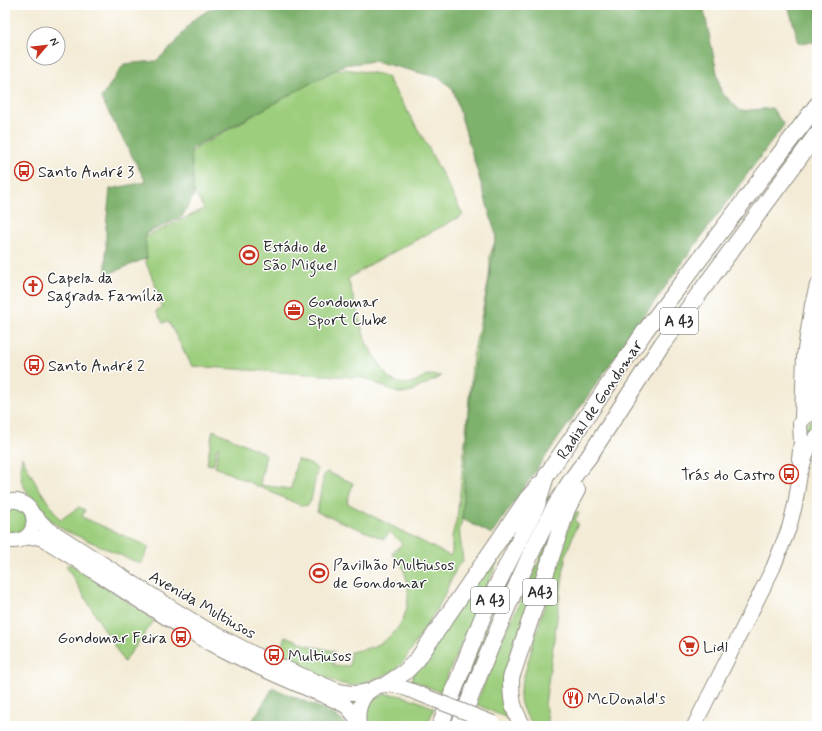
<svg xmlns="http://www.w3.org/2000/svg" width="822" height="731" viewBox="0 0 822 731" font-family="Mynerve,sans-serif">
<rect width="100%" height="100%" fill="#fff"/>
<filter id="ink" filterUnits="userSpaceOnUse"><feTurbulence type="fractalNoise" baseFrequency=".025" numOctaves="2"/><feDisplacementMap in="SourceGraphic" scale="8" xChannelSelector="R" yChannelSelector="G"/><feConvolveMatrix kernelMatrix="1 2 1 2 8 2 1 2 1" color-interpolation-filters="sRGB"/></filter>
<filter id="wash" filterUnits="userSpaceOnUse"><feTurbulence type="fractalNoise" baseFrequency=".012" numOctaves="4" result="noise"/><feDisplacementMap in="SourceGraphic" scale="16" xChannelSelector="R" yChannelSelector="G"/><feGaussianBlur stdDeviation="0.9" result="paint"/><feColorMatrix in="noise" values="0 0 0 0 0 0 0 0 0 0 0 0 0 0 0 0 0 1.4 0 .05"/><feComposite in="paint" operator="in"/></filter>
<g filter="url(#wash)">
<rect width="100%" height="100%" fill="#f3ebd5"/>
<path fill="#9cce7d" stroke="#647c54" d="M 345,69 L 379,74 L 387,77 L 426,143 L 463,215 L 371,264 L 348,279 L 366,342 L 389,379 L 403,384 L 414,382 L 427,375 L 442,376 L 408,393 L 398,393 L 365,378 L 192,366 L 168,321 L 163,323 L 156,311 L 163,307 L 157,295 L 159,294 L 146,263 L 145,237 L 204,209 L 176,160 L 330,71 Z
M 506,212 L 479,359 L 461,526 L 459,528 L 463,561 L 457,567 L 439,606 L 404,661 L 394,671 L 362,684 L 352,686 L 338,683 L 265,651 L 267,645 L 281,650 L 286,636 L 310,646 L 334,651 L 333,665 L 350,666 L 350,652 C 361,650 372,648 382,642 C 408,627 414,594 403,568 C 401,563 396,558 392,553 L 402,544 L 390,532 L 384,539 L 317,512 L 324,474 L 327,472 L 353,483 L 347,503 L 450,556 L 452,552 L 452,536 L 457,518 L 461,484 L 473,356 L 489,279 L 490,255 Z
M806 427a6 6 0 1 1 12 0a6 6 0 1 1-12 0Z
M 213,430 L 266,454 L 260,485 L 291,489 L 297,459 L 314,466 L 317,470 L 311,501 L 308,505 L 302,506 L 215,467 L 219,447 L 217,447 L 213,465 L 207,464 Z
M 22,457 L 36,484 L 60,520 L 79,507 L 85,510 L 82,517 L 149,547 L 141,564 L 64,530 L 50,520 L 29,495 L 22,483 L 20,470 Z
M 547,495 L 552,498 L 463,700 L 457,697 L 505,580 Z
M 10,506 L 24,510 L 28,524 L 19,535 L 5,533 L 5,508 Z
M 575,512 L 579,513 L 575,520 L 578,523 L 566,554 L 545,704 L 549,726 L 536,726 C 524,715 519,706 520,690 L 561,548 Z
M 553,529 L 504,687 L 512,715 L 507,718 L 476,704 L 505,633 L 528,586 Z
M 501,545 L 504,547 L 440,692 L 412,680 L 413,675 Z
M 70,564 L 146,614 L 154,621 L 124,662 L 66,566 Z
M 385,694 C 403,694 418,701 434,708 L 427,726 L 367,726 C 361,710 371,699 385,694 Z"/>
<path fill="#7db16c" stroke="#546e4c" d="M 216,5 L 703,5 L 721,92 L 741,111 L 772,108 L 784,125 C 683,259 587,396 492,534 L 462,519 L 470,397 L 496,235 L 453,89 L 440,78 L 374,61 L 344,65 L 191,149 L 194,195 L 182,217 L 145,234 L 147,258 L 106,275 L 106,227 L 110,189 L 146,182 L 101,98 L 124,64 L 156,61 L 174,45 L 192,21 Z
M 788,5 L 817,5 L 817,42 L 799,43 Z
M 273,688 C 288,695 340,713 347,726 L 249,726 Z"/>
</g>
<g filter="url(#ink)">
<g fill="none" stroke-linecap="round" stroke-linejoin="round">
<defs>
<path id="major" d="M 817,341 C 813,364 803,393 817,414
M 802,419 L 804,356 L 812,305 L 817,285
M 799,459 L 801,442 L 800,423 L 805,417 L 809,415
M 5,502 C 42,492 44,549 5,540
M 32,513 L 47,528 L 172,608 L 205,628 L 260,657 L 336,690 C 351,694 356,694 371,690
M 26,538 L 36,537 L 43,539 C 93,570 140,603 190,632 C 237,659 286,680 336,701 L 346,706 L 358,720
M 359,724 C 356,705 366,686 386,685 C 396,684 408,689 417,693
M 694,726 L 773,568 L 789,528 L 795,505 L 800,474 L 809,446 L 816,437"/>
<path id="highway" d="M 387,684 L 405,672 L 417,660 L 527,499 L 540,484
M 440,726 L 488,603 L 537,505 L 546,476 L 645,331 L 817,105
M 459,726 C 481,670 503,615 528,560 C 544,526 563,487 588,458 L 662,344 L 817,134
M 523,726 C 512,709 511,698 511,678 L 567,509 L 577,490"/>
</defs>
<use href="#major" stroke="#8f8b80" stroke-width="16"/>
<use href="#highway" stroke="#8f8b80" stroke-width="18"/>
<use href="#major" stroke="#fff" stroke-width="14"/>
<use href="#highway" stroke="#fff" stroke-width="16"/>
<defs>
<path id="major-bridge" d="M 417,693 L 493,723"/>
</defs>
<use href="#major-bridge" stroke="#8f8b80" stroke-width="16" stroke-linecap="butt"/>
<use href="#major-bridge" stroke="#fff" stroke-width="14"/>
</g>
</g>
<defs>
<symbol id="bus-ring" viewBox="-11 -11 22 22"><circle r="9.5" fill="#fff" stroke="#c8321e" stroke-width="1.5"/><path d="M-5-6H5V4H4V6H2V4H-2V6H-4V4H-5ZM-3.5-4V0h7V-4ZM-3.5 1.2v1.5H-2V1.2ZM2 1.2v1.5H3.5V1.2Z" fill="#c8321e"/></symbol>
<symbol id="stadium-ring" viewBox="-11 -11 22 22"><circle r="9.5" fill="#fff" stroke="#c8321e" stroke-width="1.5"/><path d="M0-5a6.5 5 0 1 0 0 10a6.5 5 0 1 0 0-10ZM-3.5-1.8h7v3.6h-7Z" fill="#c8321e"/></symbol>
<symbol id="church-ring" viewBox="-11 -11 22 22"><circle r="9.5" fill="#fff" stroke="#c8321e" stroke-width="1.5"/><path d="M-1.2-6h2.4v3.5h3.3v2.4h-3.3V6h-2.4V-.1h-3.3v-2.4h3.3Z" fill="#c8321e"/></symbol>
<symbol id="office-ring" viewBox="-11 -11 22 22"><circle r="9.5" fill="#fff" stroke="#c8321e" stroke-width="1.5"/><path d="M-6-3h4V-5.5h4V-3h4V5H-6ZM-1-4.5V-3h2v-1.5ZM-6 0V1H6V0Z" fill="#c8321e"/></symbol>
<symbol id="supermarket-ring" viewBox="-11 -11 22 22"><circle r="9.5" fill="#fff" stroke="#c8321e" stroke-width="1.5"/><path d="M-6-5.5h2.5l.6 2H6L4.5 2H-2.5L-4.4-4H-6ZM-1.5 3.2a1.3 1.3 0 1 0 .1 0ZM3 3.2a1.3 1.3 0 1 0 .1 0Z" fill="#c8321e"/></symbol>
<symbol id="restaurant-ring" viewBox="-11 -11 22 22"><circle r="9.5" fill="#fff" stroke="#c8321e" stroke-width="1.5"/><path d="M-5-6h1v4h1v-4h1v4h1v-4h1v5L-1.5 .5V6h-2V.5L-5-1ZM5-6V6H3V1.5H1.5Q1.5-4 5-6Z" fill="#c8321e"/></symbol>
</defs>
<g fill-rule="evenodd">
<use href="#bus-ring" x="13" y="160" width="22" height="22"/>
<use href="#stadium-ring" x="238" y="244" width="22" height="22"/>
<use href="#church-ring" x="22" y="275" width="22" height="22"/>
<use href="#office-ring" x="283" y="299" width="22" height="22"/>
<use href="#bus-ring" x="23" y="354" width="22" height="22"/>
<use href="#bus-ring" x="778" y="463" width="22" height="22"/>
<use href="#stadium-ring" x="308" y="562" width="22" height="22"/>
<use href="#bus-ring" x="170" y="626" width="22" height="22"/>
<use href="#supermarket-ring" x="678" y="635" width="22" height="22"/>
<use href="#bus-ring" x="263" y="644" width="22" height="22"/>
<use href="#restaurant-ring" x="562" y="687" width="22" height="22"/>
</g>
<g text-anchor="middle" stroke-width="3" stroke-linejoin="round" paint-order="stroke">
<g fill="#fff" stroke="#6b6b6b" stroke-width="1">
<rect x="660" y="308" width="38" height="26" rx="3"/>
<rect x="523" y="579" width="34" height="26" rx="3"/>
<rect x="471" y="587" width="38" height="26" rx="3"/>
</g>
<g font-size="15" font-weight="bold" fill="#2b2b2b">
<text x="679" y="326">A 43</text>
<text x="540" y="597">A43</text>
<text x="490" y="605">A 43</text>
</g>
<g font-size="16" fill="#2b2b2b" stroke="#fff" text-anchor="start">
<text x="38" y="177">Santo André 3</text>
<text x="263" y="252">Estádio de<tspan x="263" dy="18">São Miguel</tspan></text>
<text x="47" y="283">Capela da<tspan x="47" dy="18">Sagrada Família</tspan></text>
<text x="308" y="307">Gondomar<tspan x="308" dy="18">Sport Clube</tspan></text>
<text x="48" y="371">Santo André 2</text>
<text x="775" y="480" text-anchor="end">Trás do Castro</text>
<text x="333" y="570">Pavilhão Multiusos<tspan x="333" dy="18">de Gondomar</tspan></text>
<text x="167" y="643" text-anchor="end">Gondomar Feira</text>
<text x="703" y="652">Lidl</text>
<text x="288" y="661">Multiusos</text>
<text x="587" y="704">McDonald's</text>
</g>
<g font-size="16" fill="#2b2b2b" stroke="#fff">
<text transform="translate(599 399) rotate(-56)" y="6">Radial de Gondomar</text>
<text transform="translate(203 604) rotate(30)" y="6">Avenida Multiusos</text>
</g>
</g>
<rect width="822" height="731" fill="none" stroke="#fff" stroke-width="20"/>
<g transform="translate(46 46) rotate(62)"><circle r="19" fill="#ffffff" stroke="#aaaaaa"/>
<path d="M0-3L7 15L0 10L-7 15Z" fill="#c8321e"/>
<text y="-6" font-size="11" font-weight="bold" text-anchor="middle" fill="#2b2b2b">N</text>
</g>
</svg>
